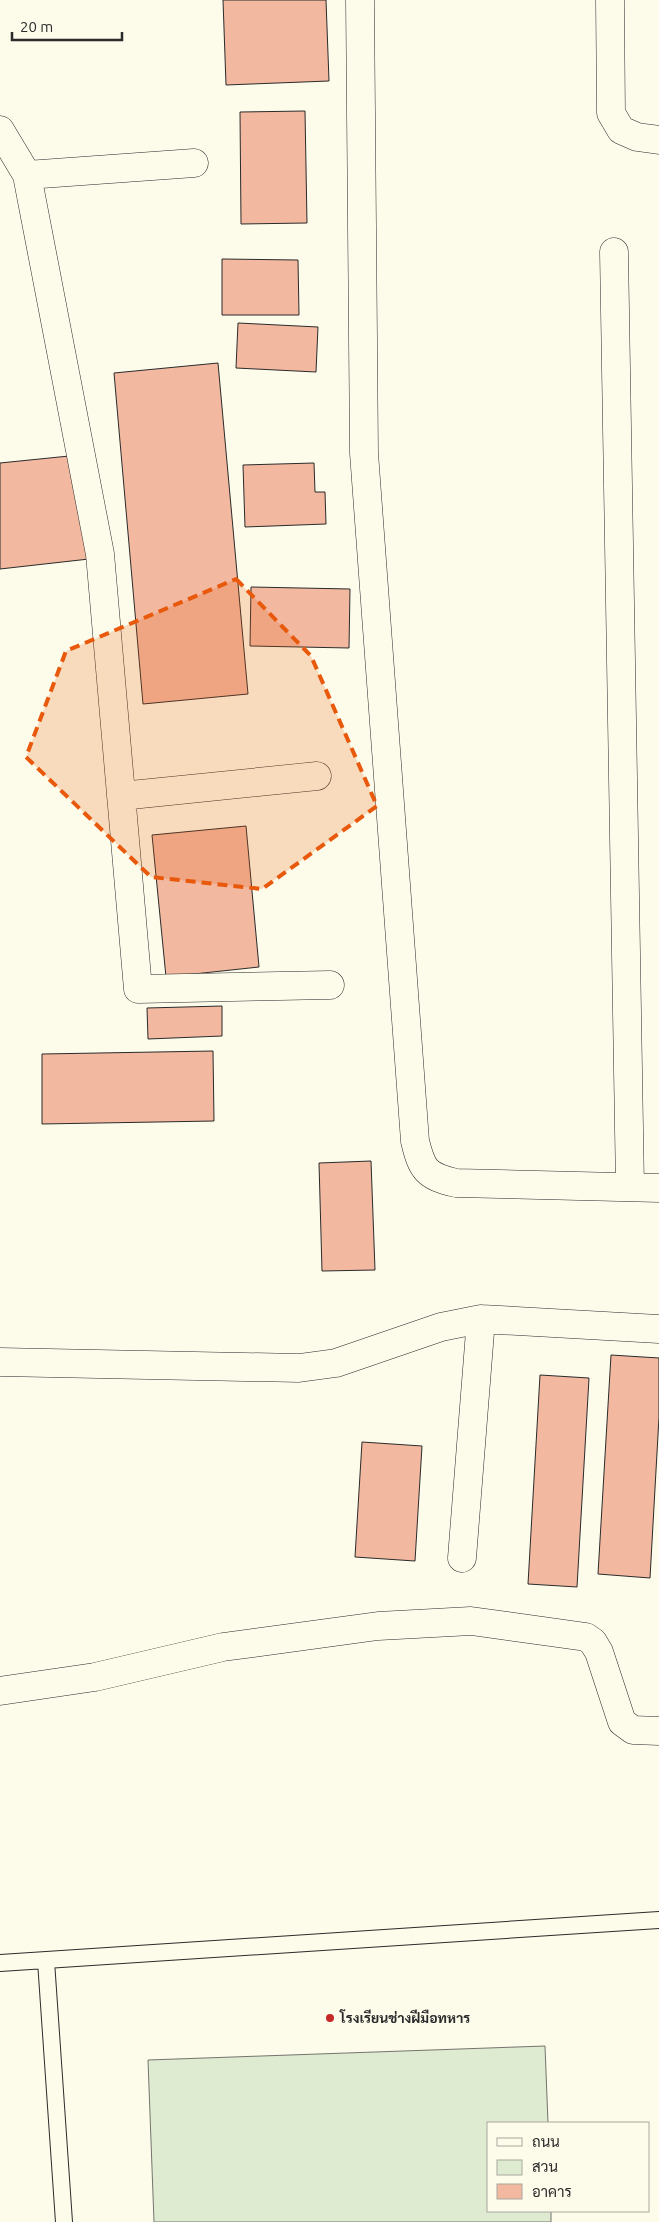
<svg xmlns="http://www.w3.org/2000/svg" width="659" height="2222" viewBox="0 0 659 2222" font-family="Ubuntu,Sarabun,sans-serif">
<rect width="100%" height="100%" fill="#fdfbea"/>
<path fill="#deebd1" stroke="#74746e" d="M 545,2046 L 548,2123 L 488,2123 L 488,2211 L 551,2211 L 551,2222 L 154,2222 L 148,2060 Z"/>
<path fill="#f2b8a0" stroke="#2b2b2b" d="M 223,0 L 326,0 L 329,81 L 226,85 Z
M 305,111 L 307,223 L 241,224 L 240,112 Z
M 222,259 L 298,260 L 299,315 L 222,315 Z
M 238,323 L 318,327 L 316,372 L 236,368 Z
M 218,363 L 248,694 L 143,704 L 114,373 Z
M 79,455 L 89,559 L 0,569 L 0,463 Z
M 314,463 L 315,492 L 325,492 L 326,524 L 245,527 L 243,465 Z
M 251,587 L 350,589 L 349,648 L 250,646 Z
M 246,826 L 259,967 L 166,977 L 152,835 Z
M 222,1006 L 222,1036 L 148,1039 L 147,1008 Z
M 213,1051 L 214,1121 L 42,1124 L 42,1054 Z
M 371,1161 L 375,1270 L 322,1271 L 319,1163 Z
M 611,1355 L 659,1358 L 659,1417 L 650,1578 L 598,1574 Z
M 540,1375 L 589,1378 L 577,1587 L 528,1584 Z
M 362,1442 L 422,1446 L 415,1561 L 355,1557 Z"/>
<g fill="none" stroke-linecap="round" stroke-linejoin="round">
<defs>
<path id="lane" d="M 46,1961 L 64,2222
M 0,1963 L 659,1920"/>
<path id="street" d="M 360,0 L 364,453 L 415,1141 C 422,1170 426,1176 456,1183 L 659,1188
M 610,0 L 611,113 L 621,130 L 637,137 L 659,140
M 0,130 L 27,175 L 100,554 L 138,989 L 330,985
M 27,175 L 194,163
M 614,252 L 630,1187
M 121,796 L 317,776
M 0,1362 L 299,1368 L 336,1363 L 441,1327 L 481,1319 L 659,1329
M 462,1558 L 481,1319
M 0,1691 L 95,1677 L 223,1647 L 378,1626 L 471,1621 L 586,1637 L 593,1642 L 599,1652 L 622,1722 L 633,1730 L 659,1731"/>
</defs>
<use href="#lane" stroke="#2b2b2b" stroke-width="18"/>
<use href="#street" stroke="#2b2b2b" stroke-width="29"/>
<use href="#lane" stroke="#fdfbea" stroke-width="16"/>
<use href="#street" stroke="#fdfbea" stroke-width="28"/>
</g>
<path fill="#e8590c" fill-opacity="0.2" stroke="#e8590c" stroke-width="4" stroke-dasharray="10 6" stroke-linejoin="round" d="M 236,579 L 311,656 L 377,806 L 262,889 L 151,877 L 26,757 L 66,651 Z"/>
<circle fill="#c62828" stroke="#fdfbea" stroke-width="2" cx="330" cy="2018" r="5"/>
<g text-anchor="middle" stroke-width="4" stroke-linejoin="round" paint-order="stroke">
<g font-size="14" font-weight="bold" fill="#2b2b2b" stroke="#fdfbea" text-anchor="start">
<text x="340" y="2023">โรงเรียนช่างฝีมือทหาร</text>
</g>
</g>
<rect x="487" y="2122" width="162" height="90" fill="#fdfbea" stroke="#a9a89e"/>
<rect x="497" y="2138" width="25" height="8" fill="#fdfbea" stroke="#a9a89e"/>
<text x="532" y="2147" font-size="15" fill="#2b2b2b">ถนน</text>
<rect x="497" y="2160" width="25" height="15" fill="#deebd1" stroke="#a9a89e"/>
<text x="532" y="2172" font-size="15" fill="#2b2b2b">สวน</text>
<rect x="497" y="2184" width="25" height="15" fill="#f2b8a0" stroke="#a9a89e"/>
<text x="532" y="2197" font-size="15" fill="#2b2b2b">อาคาร</text>
<path d="M12 32v8h110v-8" fill="none" stroke="#2b2b2b" stroke-width="2.5"/>
<text x="20" y="32" font-size="15" fill="#2b2b2b" stroke="#fdfbea" stroke-width="4" paint-order="stroke">20 m</text>
</svg>
